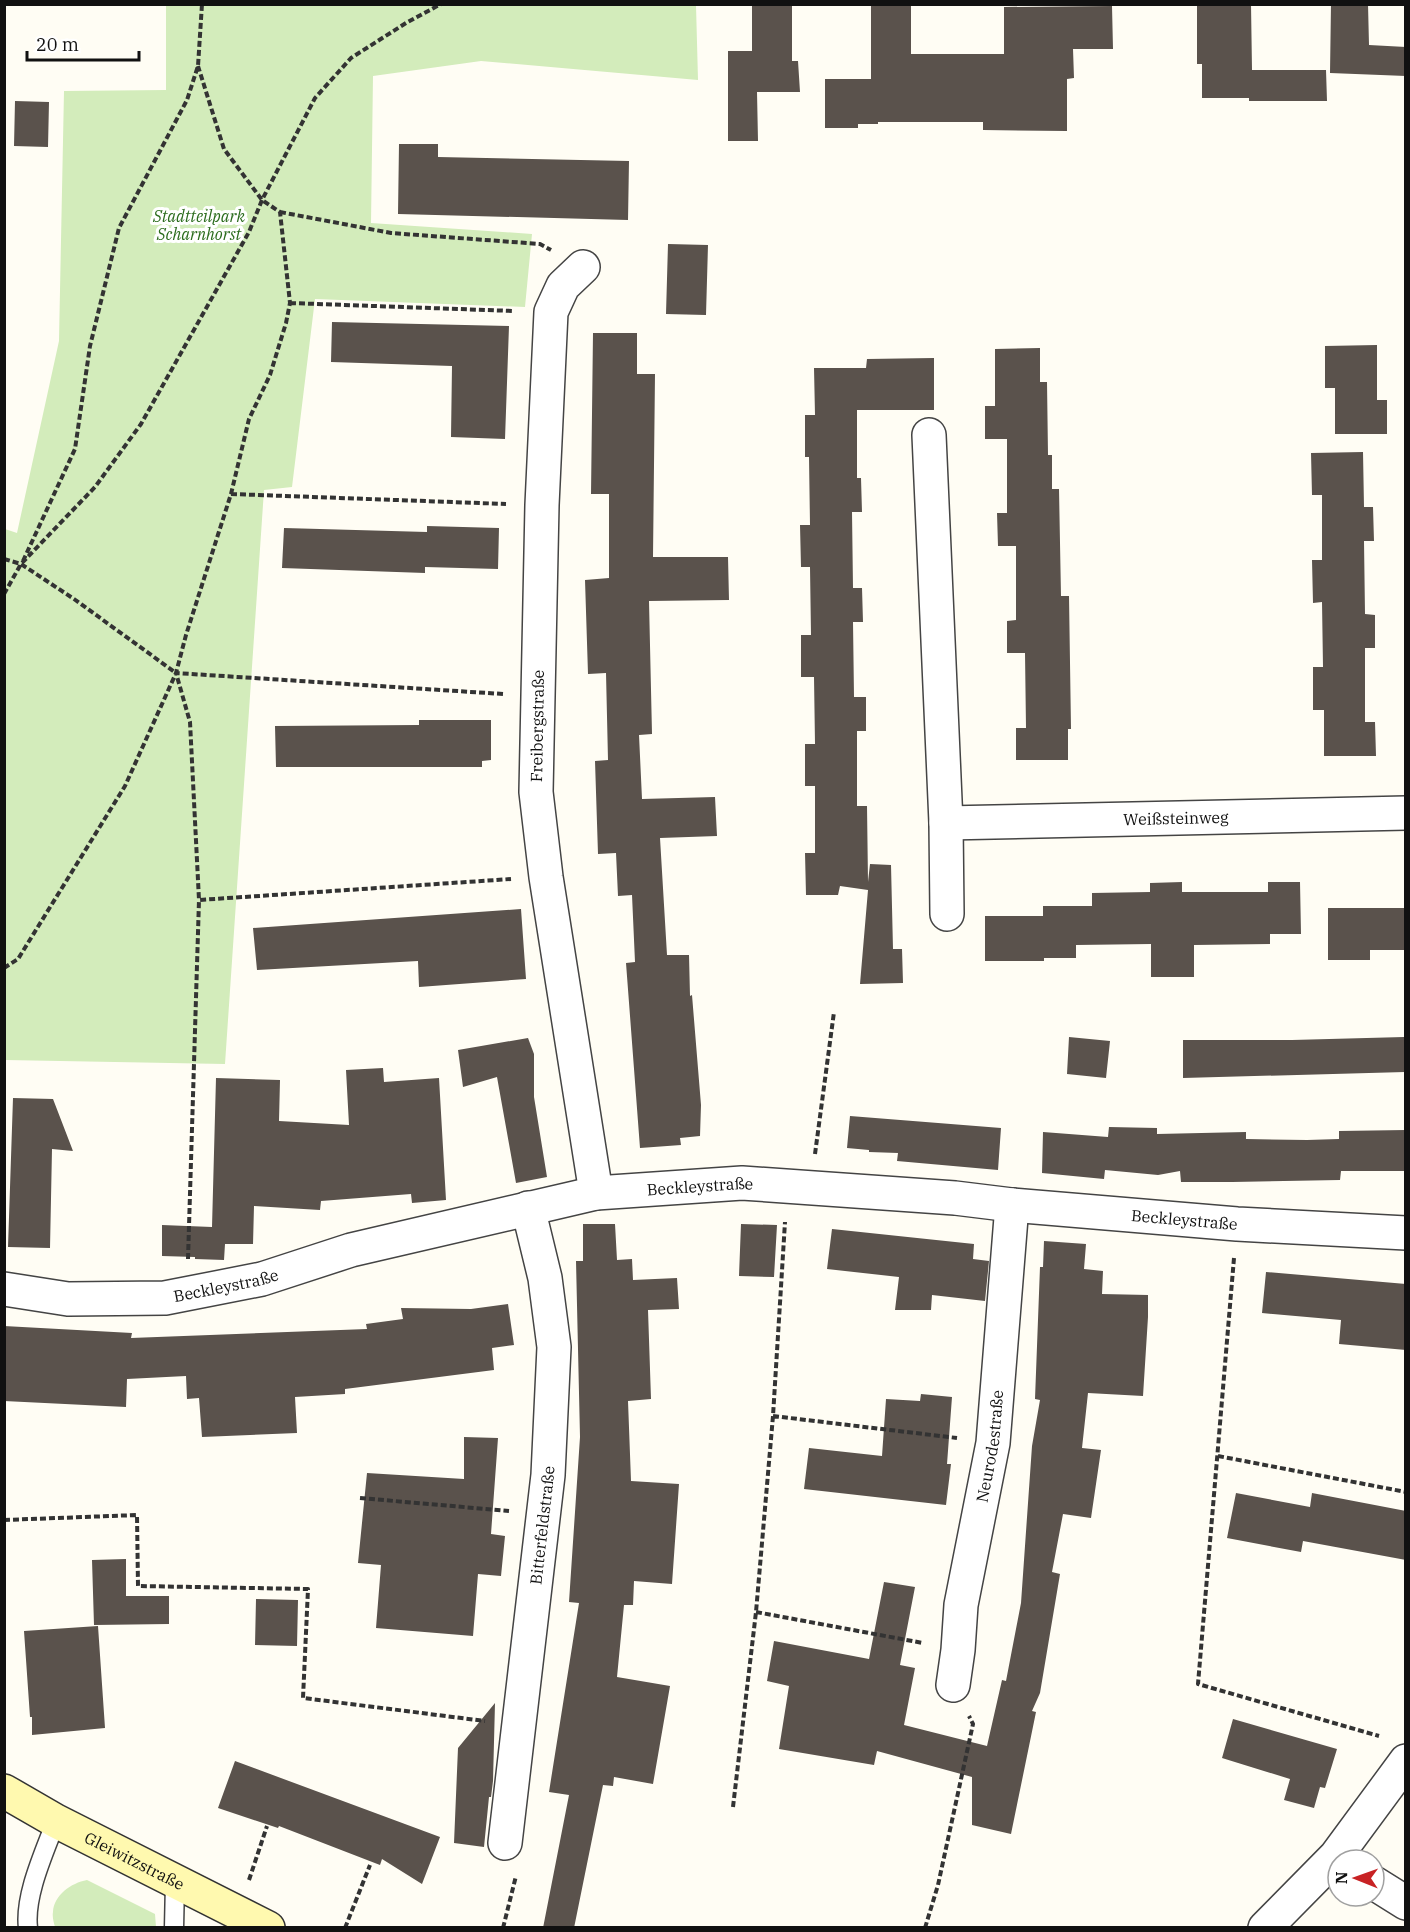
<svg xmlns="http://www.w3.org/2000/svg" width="1410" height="1932" viewBox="0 0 1410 1932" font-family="'IBM Plex Serif',serif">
<rect width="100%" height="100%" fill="#fffdf4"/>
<path fill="#d3ecbb" d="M 166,5 L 696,5 L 698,80 L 481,61 L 373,76 L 371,223 L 532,234 L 525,307 L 315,299 L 292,487 L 264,490 L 225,1064 L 5,1060 L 5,529 L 17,533 L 59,341 L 64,91 L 166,90 Z
M 87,1880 L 155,1914 L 156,1927 L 55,1927 C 54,1923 52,1917 53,1912 C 54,1895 71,1883 87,1880 Z"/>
<path fill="#5a524c" d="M 752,4 L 792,4 L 792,61 L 798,61 L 800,92 L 757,92 L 758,141 L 728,141 L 728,51 L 752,51 Z
M 871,4 L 911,4 L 911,54 L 1004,54 L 1004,7 L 1112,6 L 1113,49 L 1073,49 L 1074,78 L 1067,79 L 1067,131 L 983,130 L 983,122 L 878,122 L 878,124 L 858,124 L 858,128 L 825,128 L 825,79 L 871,79 Z
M 1197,4 L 1251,4 L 1252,70 L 1326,70 L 1327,101 L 1249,101 L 1249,98 L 1202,98 L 1202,64 L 1197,64 Z
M 1331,4 L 1368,4 L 1369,45 L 1406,47 L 1406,76 L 1330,73 Z
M 15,101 L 49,102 L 48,147 L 14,146 Z
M 399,144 L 438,144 L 438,157 L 629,161 L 628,220 L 398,214 Z
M 668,244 L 708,245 L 706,315 L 666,314 Z
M 332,322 L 509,326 L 505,439 L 451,437 L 452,366 L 331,362 Z
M 593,333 L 637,333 L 637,374 L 655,374 L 653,557 L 728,557 L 729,600 L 649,601 L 652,734 L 639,735 L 642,799 L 715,797 L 717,836 L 660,838 L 667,955 L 689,955 L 690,996 L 692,995 L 701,1105 L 700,1136 L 680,1138 L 681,1145 L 640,1148 L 626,963 L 635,962 L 632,895 L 618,896 L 616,853 L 598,854 L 595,761 L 608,760 L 606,673 L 588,674 L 585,580 L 609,578 L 609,494 L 591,494 Z
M 1377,345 L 1377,400 L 1387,400 L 1387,434 L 1335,434 L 1335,388 L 1325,388 L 1325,346 Z
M 1040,348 L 1040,382 L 1047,382 L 1048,455 L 1052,455 L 1052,489 L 1059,489 L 1061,596 L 1069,596 L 1071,729 L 1068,729 L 1068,760 L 1016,760 L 1016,728 L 1026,728 L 1025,653 L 1007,653 L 1007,621 L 1016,620 L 1016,546 L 998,546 L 997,513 L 1007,513 L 1007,439 L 985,439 L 985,406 L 995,406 L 995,349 Z
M 934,358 L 934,410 L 857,410 L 857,478 L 861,478 L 862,512 L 852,512 L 853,588 L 862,588 L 863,622 L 853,622 L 854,697 L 866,697 L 866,731 L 857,731 L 857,806 L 867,806 L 868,882 L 870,864 L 891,865 L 893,949 L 902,949 L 903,983 L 860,984 L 868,890 L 840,886 L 838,895 L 806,895 L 805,853 L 815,853 L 815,786 L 805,786 L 805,744 L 815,744 L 814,677 L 801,677 L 801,635 L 811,635 L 810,567 L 801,567 L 800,525 L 810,525 L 809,457 L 805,457 L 805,415 L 815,415 L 814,368 L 866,368 L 867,359 Z
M 1363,452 L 1364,507 L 1373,507 L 1374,541 L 1364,541 L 1365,614 L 1375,615 L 1375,648 L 1365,648 L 1365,722 L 1375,722 L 1376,756 L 1324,756 L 1324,710 L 1313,710 L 1313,667 L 1323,667 L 1322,602 L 1313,603 L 1312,560 L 1322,560 L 1322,495 L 1312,495 L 1311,453 Z
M 427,526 L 499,528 L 498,569 L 425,567 L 425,573 L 282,568 L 284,528 L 427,532 Z
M 419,720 L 491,720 L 491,760 L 482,761 L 482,767 L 276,767 L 275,726 L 419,725 Z
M 1182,882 L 1182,892 L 1268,892 L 1268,882 L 1300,882 L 1301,934 L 1270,934 L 1270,944 L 1194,945 L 1194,977 L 1151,977 L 1151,944 L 1076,945 L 1076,958 L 1044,958 L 1044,961 L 985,961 L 985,916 L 1043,916 L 1043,906 L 1092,906 L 1092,893 L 1150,892 L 1150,883 Z
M 1328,908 L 1406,908 L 1406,950 L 1370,950 L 1370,960 L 1328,960 Z
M 521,909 L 526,979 L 419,987 L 418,961 L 257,970 L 253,928 Z
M 1069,1037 L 1110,1041 L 1106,1078 L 1067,1074 Z
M 1404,1037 L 1405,1072 L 1183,1078 L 1183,1040 L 1292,1040 Z
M 528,1038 L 534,1054 L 534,1097 L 547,1177 L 516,1183 L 497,1077 L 463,1087 L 458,1050 Z
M 383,1068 L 384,1082 L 439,1078 L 446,1200 L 412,1203 L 411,1194 L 321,1201 L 320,1210 L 254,1206 L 253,1244 L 225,1244 L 224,1260 L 195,1259 L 195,1257 L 162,1256 L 162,1225 L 212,1227 L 216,1078 L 280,1080 L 279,1121 L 349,1125 L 346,1070 Z
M 13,1098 L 53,1099 L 73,1151 L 52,1149 L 50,1248 L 8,1247 Z
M 850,1116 L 1001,1128 L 998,1170 L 897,1161 L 898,1153 L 869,1152 L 869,1150 L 847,1148 Z
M 1109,1127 L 1157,1128 L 1157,1134 L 1246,1132 L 1246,1139 L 1307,1140 L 1339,1139 L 1339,1131 L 1406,1130 L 1406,1171 L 1341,1171 L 1340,1180 L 1232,1182 L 1181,1182 L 1180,1171 L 1158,1175 L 1105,1170 L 1104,1179 L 1042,1173 L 1043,1132 L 1108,1137 Z
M 583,1224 L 615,1224 L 617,1260 L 632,1259 L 633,1280 L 677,1278 L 679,1309 L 648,1310 L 651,1399 L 628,1401 L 631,1481 L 679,1484 L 672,1584 L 634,1581 L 633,1605 L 624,1605 L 617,1677 L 670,1686 L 653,1784 L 614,1777 L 613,1786 L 603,1785 L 574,1928 L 543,1928 L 569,1795 L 549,1792 L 579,1603 L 569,1602 L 580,1437 L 576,1261 L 583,1261 Z
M 741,1224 L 777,1225 L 774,1277 L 739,1276 Z
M 832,1229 L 974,1244 L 973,1259 L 989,1261 L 985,1301 L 932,1295 L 931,1310 L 895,1310 L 899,1277 L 827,1269 Z
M 1044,1241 L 1086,1244 L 1084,1269 L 1103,1271 L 1102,1294 L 1148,1295 L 1148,1317 L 1143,1396 L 1088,1393 L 1082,1448 L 1101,1450 L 1091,1518 L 1063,1514 L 1052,1572 L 1060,1574 L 1040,1693 L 1032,1711 L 1036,1712 L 1011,1834 L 972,1825 L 972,1777 L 877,1751 L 874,1765 L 779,1749 L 789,1686 L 767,1681 L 774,1641 L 869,1659 L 884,1582 L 915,1587 L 900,1665 L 915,1668 L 904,1725 L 987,1746 L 1002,1680 L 1006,1681 L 1021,1603 L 1032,1446 L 1040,1400 L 1035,1399 L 1040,1267 L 1043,1267 Z
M 1266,1272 L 1406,1284 L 1406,1350 L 1339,1344 L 1341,1320 L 1262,1313 Z
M 508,1304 L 514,1345 L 492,1348 L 494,1370 L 345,1389 L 345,1394 L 295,1397 L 297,1433 L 202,1437 L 199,1398 L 187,1399 L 186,1376 L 127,1379 L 126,1407 L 4,1401 L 4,1326 L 132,1333 L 131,1338 L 367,1329 L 366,1324 L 403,1319 L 401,1308 L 471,1309 Z
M 921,1394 L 952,1397 L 947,1464 L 951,1464 L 946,1505 L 804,1489 L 809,1448 L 882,1456 L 886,1399 L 920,1401 Z
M 464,1437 L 498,1438 L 491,1534 L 505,1536 L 501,1576 L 478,1574 L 473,1636 L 376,1628 L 381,1565 L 358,1563 L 367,1473 L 464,1479 Z
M 1236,1493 L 1310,1507 L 1312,1493 L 1406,1511 L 1406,1560 L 1303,1541 L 1301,1552 L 1227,1538 Z
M 126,1559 L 126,1596 L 169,1596 L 169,1624 L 94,1625 L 92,1560 Z
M 256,1599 L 298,1600 L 297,1646 L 255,1645 Z
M 98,1626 L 105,1728 L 32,1735 L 32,1717 L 30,1717 L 24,1631 Z
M 495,1703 L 493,1781 L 491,1797 L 489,1797 L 484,1847 L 454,1843 L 458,1748 Z
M 1233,1719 L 1337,1749 L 1325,1788 L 1320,1787 L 1314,1808 L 1284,1800 L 1290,1779 L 1222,1758 Z
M 235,1761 L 440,1837 L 422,1884 L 382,1859 L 380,1865 L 279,1826 L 278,1828 L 218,1808 Z"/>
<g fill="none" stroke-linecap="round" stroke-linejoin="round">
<defs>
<path id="lane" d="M 28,1928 C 24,1895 45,1851 56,1821
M 174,1928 L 175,1882"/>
<g id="street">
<path d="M 583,267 L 563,286 L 551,312 L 542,505 L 536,792 L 546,877 L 596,1193"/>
<path d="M 929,435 L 946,823 L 947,914"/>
<path id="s1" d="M 946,823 L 1406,813"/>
<path id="s2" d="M 4,1289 L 68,1299 L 165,1298 L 262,1279 L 351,1250 L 596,1193 L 742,1183 L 955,1198 L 1012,1205 L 1237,1224 L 1406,1233"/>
<path id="s3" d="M 953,1685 L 958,1650 L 961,1605 L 993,1443 L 1012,1205"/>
<path id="s4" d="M 505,1843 L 548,1475 L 554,1347 L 545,1278 L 528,1208"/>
<path d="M 1374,1883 L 1406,1903"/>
<path d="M 1265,1928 L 1336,1856 L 1406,1761"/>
</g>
<g id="secondary">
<path id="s5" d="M 4,1791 L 56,1821 L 268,1928"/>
</g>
</defs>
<use href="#lane" stroke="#444" stroke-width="21"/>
<use href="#street" stroke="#444" stroke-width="36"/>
<use href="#secondary" stroke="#333" stroke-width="36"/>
<path stroke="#333" stroke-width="4" stroke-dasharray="6 3" stroke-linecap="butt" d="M 280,212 L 391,233 L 540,244 L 551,250
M 290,303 L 514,311
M 231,494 L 506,504
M 4,559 L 21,564 L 74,599 L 176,673
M 23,561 L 75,449 L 90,346 L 119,228 L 187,100 L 198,66 L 202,4
M 4,594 L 21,564 L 95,487 L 141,424 L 249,232 L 262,200 L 315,98 L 351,58 L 406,23 L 441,4
M 503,694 L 176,673 L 190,722 L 199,900 L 511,879
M 4,968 L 18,959 L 125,786 L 176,673 L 186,635 L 231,494 L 249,419 L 270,375 L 286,323 L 290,303 L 280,212 L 262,200 L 224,149 L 198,66
M 815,1154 L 834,1012
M 1234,1258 L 1198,1684 L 1379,1736
M 188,1259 L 199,900
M 773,1416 L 957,1438
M 1218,1456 L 1406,1492
M 360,1498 L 509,1511
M 4,1520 L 137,1515 L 138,1586 L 308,1589 L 303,1698 L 485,1721
M 756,1612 L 923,1643
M 733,1807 L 756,1612 L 773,1416 L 785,1222
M 249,1880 L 267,1826
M 345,1928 L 370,1865
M 503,1928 L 516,1876
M 925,1928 L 938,1885 L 973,1724 L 969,1716"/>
<use href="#lane" stroke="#fff" stroke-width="18"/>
<use href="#street" stroke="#fff" stroke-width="33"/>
<use href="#secondary" stroke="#fff9af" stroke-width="33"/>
</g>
<g text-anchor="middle" stroke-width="6" stroke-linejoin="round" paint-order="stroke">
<g font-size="16" font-style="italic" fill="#2b6c1d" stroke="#fff">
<text x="199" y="222">Stadtteilpark<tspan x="199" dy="18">Scharnhorst</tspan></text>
</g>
<g font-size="16" fill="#111" stroke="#fff">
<text transform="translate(537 726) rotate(-89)" y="6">Freibergstraße</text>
<text dy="6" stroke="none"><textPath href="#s1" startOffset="230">Weißsteinweg</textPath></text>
<text dy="6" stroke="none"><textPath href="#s2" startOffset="710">Beckleystraße</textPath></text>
<text dy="6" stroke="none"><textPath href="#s2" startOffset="1196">Beckleystraße</textPath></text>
<text dy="6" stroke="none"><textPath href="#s2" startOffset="224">Beckleystraße</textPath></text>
<text dy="6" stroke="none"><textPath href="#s3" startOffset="242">Neurodestraße</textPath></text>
<text dy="6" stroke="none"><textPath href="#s4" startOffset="320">Bitterfeldstraße</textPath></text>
<text dy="6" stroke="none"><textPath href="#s5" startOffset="148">Gleiwitzstraße</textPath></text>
</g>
</g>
<rect width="1410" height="1932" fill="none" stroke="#111111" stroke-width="12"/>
<g transform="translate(1356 1878) rotate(271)"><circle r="28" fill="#ffffff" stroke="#a0a0a0" stroke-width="1.5"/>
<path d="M0-4.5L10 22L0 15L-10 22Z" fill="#c82224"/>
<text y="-9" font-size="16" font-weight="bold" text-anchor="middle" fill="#111111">N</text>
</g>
<path d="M27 51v9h112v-9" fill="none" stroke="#111111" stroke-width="3"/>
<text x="36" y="51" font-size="18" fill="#111111" stroke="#ffffff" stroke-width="4.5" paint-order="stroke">20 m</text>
</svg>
